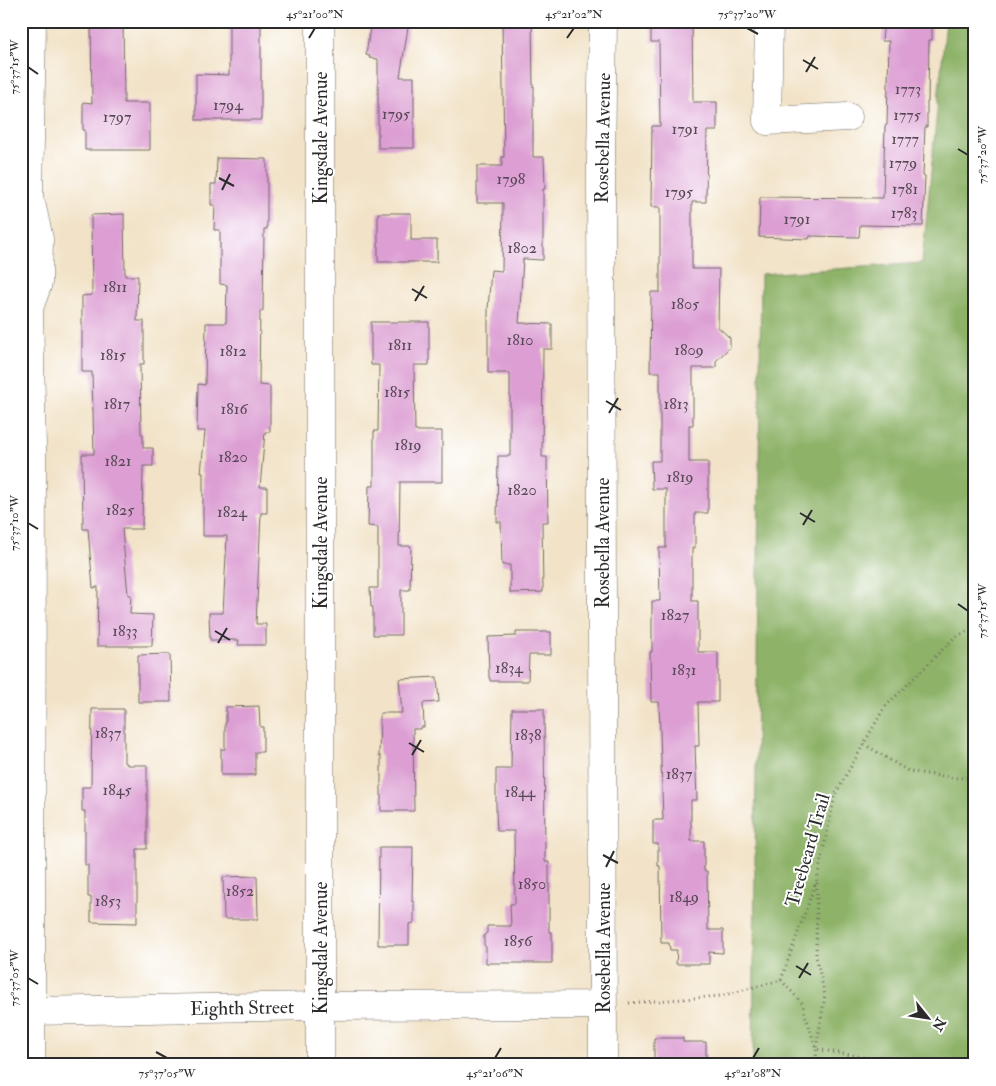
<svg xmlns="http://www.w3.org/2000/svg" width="996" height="1086" viewBox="0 0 996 1086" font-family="'IM FELL Double Pica',serif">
<rect width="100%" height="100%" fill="#fff"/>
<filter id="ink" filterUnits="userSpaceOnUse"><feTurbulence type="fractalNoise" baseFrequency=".02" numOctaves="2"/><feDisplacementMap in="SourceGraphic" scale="10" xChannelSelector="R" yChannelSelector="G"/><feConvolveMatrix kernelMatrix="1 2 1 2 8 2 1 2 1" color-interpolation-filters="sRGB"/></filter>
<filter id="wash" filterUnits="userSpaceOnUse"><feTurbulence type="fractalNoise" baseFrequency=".0096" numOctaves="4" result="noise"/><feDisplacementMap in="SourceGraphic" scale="20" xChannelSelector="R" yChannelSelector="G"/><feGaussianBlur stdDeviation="1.12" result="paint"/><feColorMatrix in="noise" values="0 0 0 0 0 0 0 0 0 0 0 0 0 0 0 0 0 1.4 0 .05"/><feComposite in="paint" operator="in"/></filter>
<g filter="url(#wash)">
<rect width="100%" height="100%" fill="#f2e3c8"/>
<path fill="#8db268" stroke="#5c6e4a" d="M 946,21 L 975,21 L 975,1065 L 753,1065 L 761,274 L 922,263 Z"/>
<g id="blocks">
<path fill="#dc9ed3" d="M 91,21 L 123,21 L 124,103 L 150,103 L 150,150 L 85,150 L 85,130 L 83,130 L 83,102 L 92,103 Z
M 229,21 L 261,21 L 261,120 L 196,120 L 196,74 L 229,75 Z
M 371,21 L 409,21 L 400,77 L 414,77 L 414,148 L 378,148 L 378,59 L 369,58 L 370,56 L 366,55 Z
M 502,21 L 532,21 L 533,87 L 534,86 L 534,107 L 533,108 L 533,157 L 544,157 L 545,189 L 543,189 L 543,260 L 523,259 L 519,323 L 552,324 L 552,349 L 543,349 L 542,457 L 547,457 L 548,522 L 542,522 L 543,592 L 510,593 L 510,565 L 502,565 L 501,522 L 497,522 L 498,456 L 510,456 L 510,373 L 488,373 L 488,309 L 491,270 L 502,271 L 503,203 L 477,203 L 477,166 L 502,166 L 502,157 L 504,157 Z
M 651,21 L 692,21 L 693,102 L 717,102 L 717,131 L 707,131 L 706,202 L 692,202 L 692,269 L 719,269 L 718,327 L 730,338 L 730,347 L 716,361 L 716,368 L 693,368 L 693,425 L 689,425 L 689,462 L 708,462 L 708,513 L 695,513 L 695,548 L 692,548 L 692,601 L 698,601 L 698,652 L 718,652 L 718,702 L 698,702 L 699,746 L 695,746 L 697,800 L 691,800 L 691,841 L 704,841 L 704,871 L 707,871 L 708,930 L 723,930 L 723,953 L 709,952 L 709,964 L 676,964 L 677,950 L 670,950 L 669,943 L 661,943 L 660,866 L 658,866 L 658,844 L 653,844 L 653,820 L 663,820 L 659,702 L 651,702 L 650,652 L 652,652 L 652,601 L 660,601 L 659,548 L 666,548 L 666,489 L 652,489 L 651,461 L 660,461 L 660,372 L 650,372 L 651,292 L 660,292 L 660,207 L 651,207 L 652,126 L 660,126 L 659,42 L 651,42 Z
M 884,21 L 932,21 L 932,40 L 929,40 L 928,102 L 927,102 L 927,127 L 925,127 L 923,176 L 925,176 L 923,226 L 860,225 L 859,237 L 810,236 L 809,239 L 759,237 L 760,197 L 883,198 L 885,126 L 887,125 L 889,41 L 882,41 Z
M 217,158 L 267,159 L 267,229 L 264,229 L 263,311 L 260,311 L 259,385 L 270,386 L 270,432 L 265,432 L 260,487 L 267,487 L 267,513 L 261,513 L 256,624 L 266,624 L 266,645 L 238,645 L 239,640 L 210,640 L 209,613 L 223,613 L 227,536 L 203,536 L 203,473 L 201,473 L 205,431 L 197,431 L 198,384 L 205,385 L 206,323 L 226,323 L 227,285 L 220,284 L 220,230 L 214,230 L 215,205 L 211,205 L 211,184 L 216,184 Z
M 378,213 L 411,213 L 411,240 L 437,240 L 437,262 L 378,262 Z
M 124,214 L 125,276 L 138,276 L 137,321 L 144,321 L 144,364 L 140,364 L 141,434 L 143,434 L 143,448 L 153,448 L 153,466 L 143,466 L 142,529 L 122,529 L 128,595 L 131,595 L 130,614 L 153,615 L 152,646 L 97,646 L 98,587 L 93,588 L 88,529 L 83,529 L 82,454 L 94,454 L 92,372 L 82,372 L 82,296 L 92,295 L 91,215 Z
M 371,322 L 429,322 L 429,365 L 414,365 L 415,431 L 442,431 L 442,482 L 400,482 L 399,546 L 411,546 L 410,590 L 401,590 L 401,635 L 373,635 L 373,607 L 371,607 L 370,588 L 378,588 L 378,527 L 368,526 L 369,486 L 374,486 L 374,431 L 378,431 L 379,365 L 371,365 Z
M 516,632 L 551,632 L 551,655 L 529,655 L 528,681 L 490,681 L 490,678 L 489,678 L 488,637 L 516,636 Z
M 170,654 L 171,702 L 138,702 L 138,655 Z
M 437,677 L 439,702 L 423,703 L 424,727 L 420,727 L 420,729 L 413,729 L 414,811 L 381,811 L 381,756 L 379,756 L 380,713 L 402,713 L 399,679 Z
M 259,706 L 260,727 L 263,727 L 263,752 L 255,752 L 255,775 L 221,775 L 221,749 L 225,749 L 225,723 L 226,723 L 226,707 Z
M 92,709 L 124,709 L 124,763 L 127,763 L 127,765 L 147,765 L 147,849 L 137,849 L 137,923 L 91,922 L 91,897 L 88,897 L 88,865 L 85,865 L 85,811 L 82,811 L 82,787 L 91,787 Z
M 512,709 L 544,709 L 545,862 L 549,862 L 549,932 L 552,932 L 552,963 L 486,963 L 486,947 L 484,945 L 484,935 L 487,933 L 487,926 L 511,926 L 510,904 L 515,904 L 514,831 L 497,831 L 496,813 L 496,769 L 511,769 Z
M 379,847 L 413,847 L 412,902 L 414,902 L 414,923 L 409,924 L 409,945 L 378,945 Z
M 257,876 L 258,919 L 224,919 L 223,877 Z
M 654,1038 L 683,1038 L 683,1042 L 706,1042 L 706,1065 L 654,1065 Z"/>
</g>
</g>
<g filter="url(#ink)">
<use href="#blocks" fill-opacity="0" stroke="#716b62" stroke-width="1"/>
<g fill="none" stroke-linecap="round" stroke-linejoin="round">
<defs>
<path id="minor" d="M 769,21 L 767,121 L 848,117
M 21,235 L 29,197 L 32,21
M 21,286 L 29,308 L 32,448 L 31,1065
M 29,308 L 38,283 L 39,239 L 32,207
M 30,1011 L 320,1006 L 603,1005
M 320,1065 L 320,21
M 603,1065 L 601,162 L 603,21"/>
</defs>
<use href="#minor" stroke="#716b62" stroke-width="29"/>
<path stroke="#716b62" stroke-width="3" stroke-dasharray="1 4" stroke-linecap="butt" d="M 864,744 L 908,771 L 954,778 L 975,777
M 817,883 L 816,956 L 825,996 L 816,1049 L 903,1064 L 975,1062
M 781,980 L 817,879 L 835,795 L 884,708 L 954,638 L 975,627
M 781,980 L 802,1003 L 816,1049 L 817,1065
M 629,1003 L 721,996 L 781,980"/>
<use href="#minor" stroke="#fff" stroke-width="28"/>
</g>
</g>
<path fill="none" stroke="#2b2b2b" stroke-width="2" d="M 747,28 L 758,34M 309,38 L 315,28M 567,38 L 574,28M 803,60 L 818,69M 28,67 L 38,74M 806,72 L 815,57M 958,149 L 968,155M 219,178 L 234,186M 222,190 L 230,174M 412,289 L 427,298M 415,301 L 424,286M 606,401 L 621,410M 609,413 L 618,398M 800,513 L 815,522M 28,523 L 38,529M 803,525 L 812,510M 958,604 L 968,611M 215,631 L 230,640M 218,643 L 227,628M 409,743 L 424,752M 412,755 L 421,740M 603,855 L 618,863M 606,867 L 614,851M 796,966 L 811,975M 28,978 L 38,984M 799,978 L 808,963M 156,1052 L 167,1058M 495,1058 L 501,1048M 753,1058 L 759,1048"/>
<g text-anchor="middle" stroke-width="4" stroke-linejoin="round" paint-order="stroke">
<g font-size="16" fill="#574855">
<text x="908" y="94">1773</text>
<text x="228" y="110">1794</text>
<text x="396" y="119">1795</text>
<text x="907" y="120">1775</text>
<text x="117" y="122">1797</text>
<text x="685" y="134">1791</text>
<text x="905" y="144">1777</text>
<text x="903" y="168">1779</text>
<text x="511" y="184">1798</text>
<text x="905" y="194">1781</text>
<text x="679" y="197">1795</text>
<text x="904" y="218">1783</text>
<text x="797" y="224">1791</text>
<text x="522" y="253">1802</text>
<text x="115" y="292">1811</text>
<text x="685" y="309">1805</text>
<text x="520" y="345">1810</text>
<text x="400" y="350">1811</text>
<text x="689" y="355">1809</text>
<text x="233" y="356">1812</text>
<text x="113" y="360">1815</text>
<text x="397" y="397">1815</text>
<text x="117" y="409">1817</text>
<text x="676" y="409">1813</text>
<text x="234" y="414">1816</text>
<text x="408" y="450">1819</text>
<text x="233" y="462">1820</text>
<text x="118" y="466">1821</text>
<text x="680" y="482">1819</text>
<text x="522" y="495">1820</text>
<text x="120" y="515">1825</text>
<text x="232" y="517">1824</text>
<text x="675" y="620">1827</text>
<text x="125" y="636">1833</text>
<text x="509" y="673">1834</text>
<text x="684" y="675">1831</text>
<text x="108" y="738">1837</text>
<text x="528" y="740">1838</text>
<text x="679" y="779">1837</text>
<text x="117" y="795">1845</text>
<text x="520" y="797">1844</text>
<text x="532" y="889">1850</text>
<text x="240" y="896">1852</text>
<text x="684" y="902">1849</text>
<text x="108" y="906">1853</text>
<text x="518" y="946">1856</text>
</g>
<g font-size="19" fill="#2b2b2b" stroke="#fff">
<text transform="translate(320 138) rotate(-90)" y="7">Kingsdale Avenue</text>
<text transform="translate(602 138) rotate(-89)" y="7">Rosebella Avenue</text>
<text transform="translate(320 543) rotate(-90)" y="7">Kingsdale Avenue</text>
<text transform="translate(602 543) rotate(-90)" y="7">Rosebella Avenue</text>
<text transform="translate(807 850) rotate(-74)" y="7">Treebeard Trail</text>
<text transform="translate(320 948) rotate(-90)" y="7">Kingsdale Avenue</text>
<text transform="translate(603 948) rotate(-90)" y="7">Rosebella Avenue</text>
<text transform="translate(242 1007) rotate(-1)" y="7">Eighth Street</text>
</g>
</g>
<rect width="996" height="1086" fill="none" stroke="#fff" stroke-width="55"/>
<g transform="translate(928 1018) rotate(120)" stroke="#ffffff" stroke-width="4" paint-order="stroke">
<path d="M0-4L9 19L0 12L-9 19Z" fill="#2b2b2b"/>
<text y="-8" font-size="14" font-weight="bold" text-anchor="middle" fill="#2b2b2b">N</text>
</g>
<rect x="28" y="28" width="940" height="1030" fill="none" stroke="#2b2b2b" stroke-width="2"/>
<g font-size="12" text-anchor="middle" fill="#2b2b2b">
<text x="315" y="18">45°21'00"N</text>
<text x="574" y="18">45°21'02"N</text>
<text x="747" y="18">75°37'20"W</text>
<text transform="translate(14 67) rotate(-90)" y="4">75°37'15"W</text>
<text transform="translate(982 155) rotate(-90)" y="4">75°37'20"W</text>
<text transform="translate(14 523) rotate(-90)" y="4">75°37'10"W</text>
<text transform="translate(982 611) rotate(-90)" y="4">75°37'15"W</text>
<text transform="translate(14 978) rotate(-90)" y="4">75°37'05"W</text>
<text x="167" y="1077">75°37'05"W</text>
<text x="495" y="1077">45°21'06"N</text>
<text x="753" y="1077">45°21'08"N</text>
</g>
</svg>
